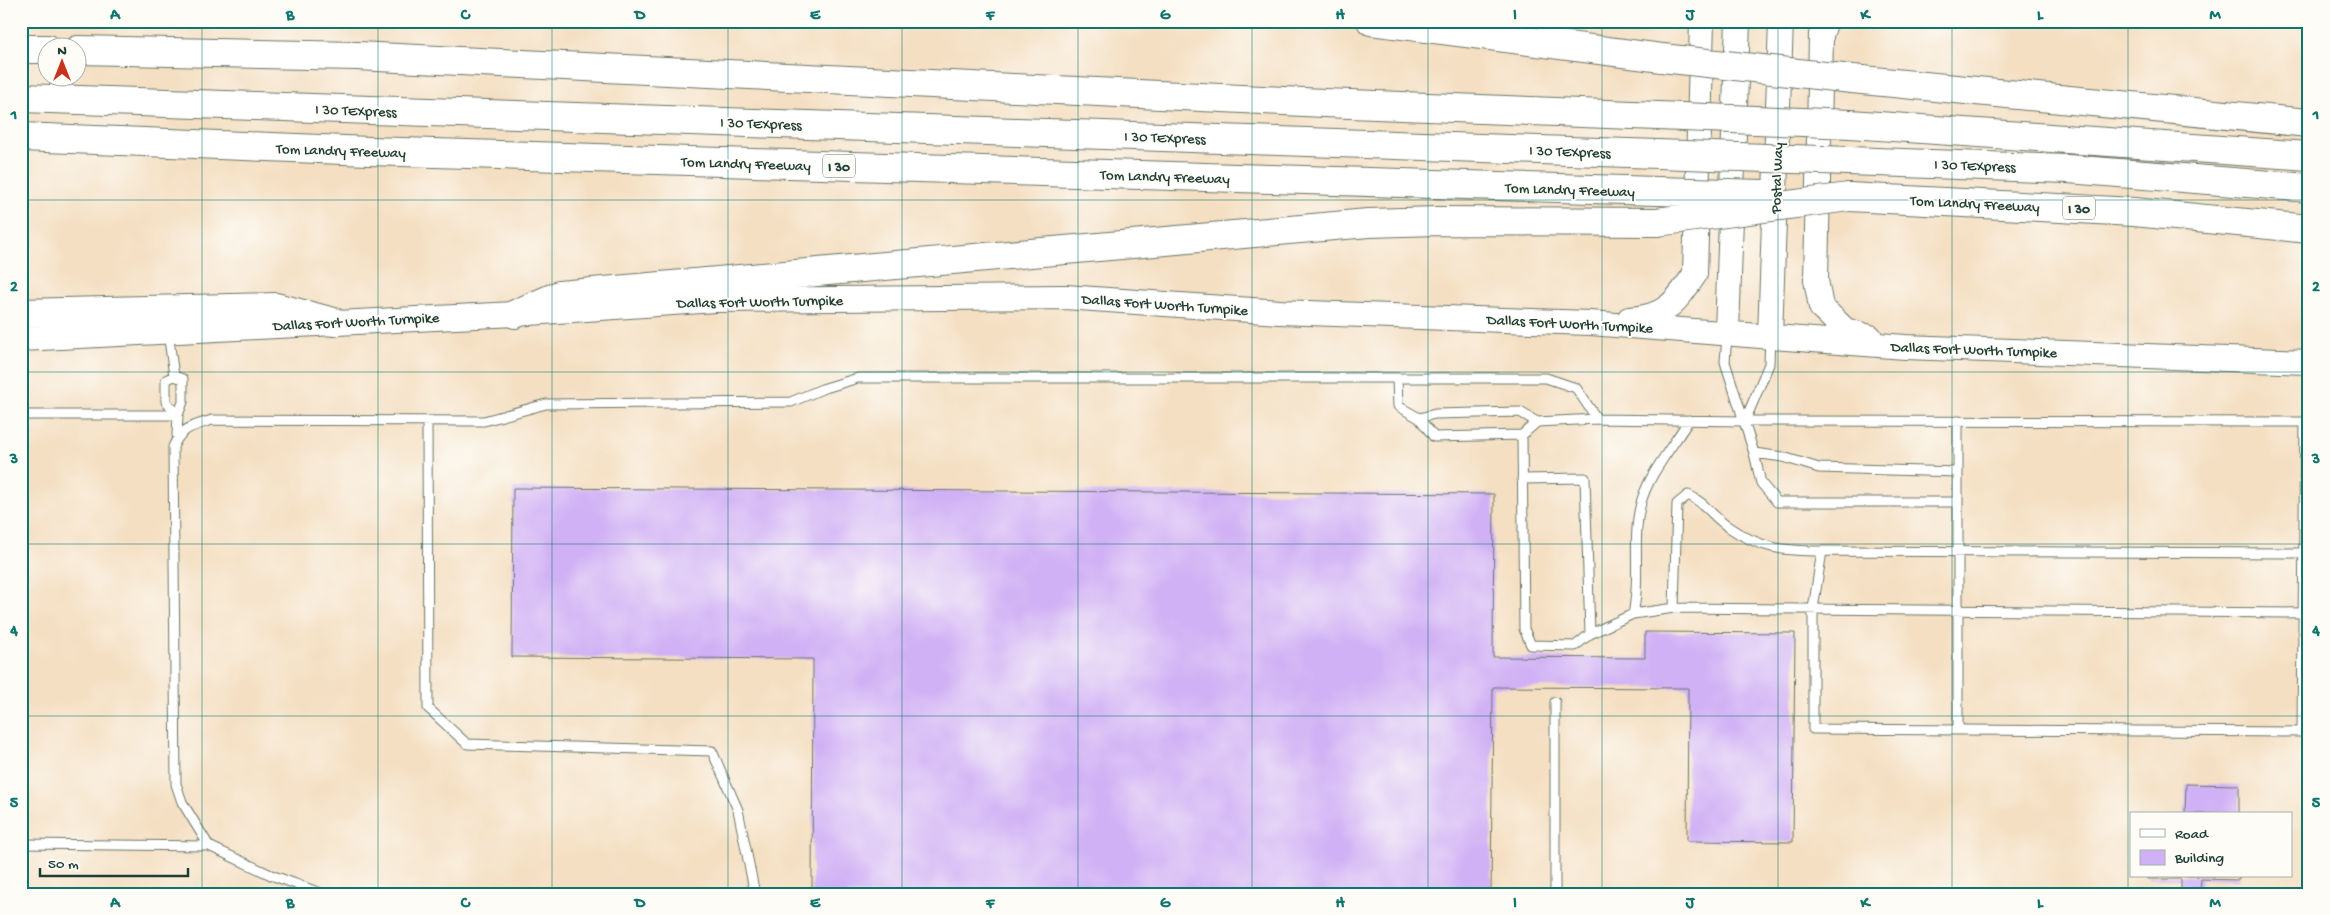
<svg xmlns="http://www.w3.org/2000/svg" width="2330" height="915" viewBox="0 0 2330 915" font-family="'Gochi Hand',sans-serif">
<rect width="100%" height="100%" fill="#fdfcf7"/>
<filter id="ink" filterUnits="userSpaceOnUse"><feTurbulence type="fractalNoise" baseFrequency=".02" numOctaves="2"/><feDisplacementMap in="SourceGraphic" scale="10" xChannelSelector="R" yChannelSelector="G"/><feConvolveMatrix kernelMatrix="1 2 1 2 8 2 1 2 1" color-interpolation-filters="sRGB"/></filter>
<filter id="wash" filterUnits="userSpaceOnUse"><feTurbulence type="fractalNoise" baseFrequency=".0096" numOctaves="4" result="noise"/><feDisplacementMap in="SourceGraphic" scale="20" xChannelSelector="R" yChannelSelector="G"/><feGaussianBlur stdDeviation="1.12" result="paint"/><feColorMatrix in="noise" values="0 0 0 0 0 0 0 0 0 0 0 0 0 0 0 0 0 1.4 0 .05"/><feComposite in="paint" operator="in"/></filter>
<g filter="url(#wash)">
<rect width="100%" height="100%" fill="#f4dfc2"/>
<g id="blocks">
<path fill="#d0b1f5" d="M 513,488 L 1494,494 L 1493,657 L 1645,658 L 1645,632 L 1795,633 L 1793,842 L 1687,841 L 1688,688 L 1493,687 L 1491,894 L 812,894 L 813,659 L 512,657 Z
M 2186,784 L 2239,785 L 2239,814 L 2185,814 Z
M 2148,876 L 2239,876 L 2239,880 L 2201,879 L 2200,894 L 2181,894 L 2181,879 L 2148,879 Z"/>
</g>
</g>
<g filter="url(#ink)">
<use href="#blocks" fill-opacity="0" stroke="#6a7666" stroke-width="1"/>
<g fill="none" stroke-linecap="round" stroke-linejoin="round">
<defs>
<path id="lane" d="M 168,332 L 174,376
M 1727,335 L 1725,362 L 1754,453 L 1761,483 L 1777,502 L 1958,502
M 1397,378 L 1398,406 L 1419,418
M 21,415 L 178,415
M 427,421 L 428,708 L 467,744 L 712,751 L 738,810 L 755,894
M 1745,421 L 1769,364 L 1770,336
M 1537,422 L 1522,435 L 1434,437 L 1419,418 L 1435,414 L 1520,412 L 1537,422 L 1597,419
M 177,435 L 178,415 L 183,402 L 183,379 L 174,376 L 166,380 L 166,402 L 178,415
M 1522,435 L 1524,629 L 1531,645 L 1575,646 L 1590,634 L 1633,614 L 1674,608
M 1754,453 L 1783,457 L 1819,468 L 1958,472
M 1522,479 L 1585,478 L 1590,634
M 1822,551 C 1783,551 1760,549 1727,526 C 1712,516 1705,502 1688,495 L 1677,504 L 1674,608 L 2307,613
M 1633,614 C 1641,578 1632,542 1640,507 C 1646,477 1673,446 1689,420
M 1555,702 L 1555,894
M 1958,730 L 1958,421
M 21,844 L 209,846
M 323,894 L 271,875 L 209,846 L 182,802 L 176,784 L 173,447 C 181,427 194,426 212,420 L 484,421 L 546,404 L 791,402 L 822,389 L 858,378 L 1546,378 L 1576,388 L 1597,419 L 1745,421 L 2305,422 L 2302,732 L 1813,729 L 1813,609 L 1822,551 L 2304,553"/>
<path id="secondary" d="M 1826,21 L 1821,35 L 1816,280 L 1821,307 L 1845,330 L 1870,337
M 1629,319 C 1666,317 1676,302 1695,274 L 1702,21
M 1727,332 L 1738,21
M 1770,336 L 1781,21
M 21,339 L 515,314 L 715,300 L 1065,297 L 1280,312 L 1590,323 L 1905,347 L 2309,362"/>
<path id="highway" d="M 1371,21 L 1662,58
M 21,49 L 48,49
M 78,50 L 357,56 L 1324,103 L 1658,116
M 1852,79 L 2309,123
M 21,98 L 1658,154
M 1850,124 L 2309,156
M 21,137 L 369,151 L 1657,191
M 1849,161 L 2068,169 L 2309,188
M 1849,197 L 2134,212 L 2309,229
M 21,313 L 276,307 L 334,322
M 515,314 L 559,295 L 1368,223 L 1438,221 L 1657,222"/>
</defs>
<use href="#lane" stroke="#6a7666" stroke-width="11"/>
<use href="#secondary" stroke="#6a7666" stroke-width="26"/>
<use href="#highway" stroke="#6a7666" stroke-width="30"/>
<use href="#lane" stroke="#fff" stroke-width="9"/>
<use href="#secondary" stroke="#fff" stroke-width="24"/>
<use href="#highway" stroke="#fff" stroke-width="28"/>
<defs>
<path id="highway-bridge" d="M 1662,58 L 1852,79
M 1658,116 L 1850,124
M 1658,154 L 1849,161
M 1657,191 L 1763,194
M 1657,222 L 1849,197"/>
</defs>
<use href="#highway-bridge" stroke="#6a7666" stroke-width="30" stroke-linecap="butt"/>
<use href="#highway-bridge" stroke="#fff" stroke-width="28"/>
</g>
</g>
<path fill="none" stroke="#0f766e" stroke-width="1" stroke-opacity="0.55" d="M 202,21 L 202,894M 378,21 L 378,894M 552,21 L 552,894M 728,21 L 728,894M 902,21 L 902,894M 1078,21 L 1078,894M 1252,21 L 1252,894M 1428,21 L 1428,894M 1602,21 L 1602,894M 1778,21 L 1778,894M 1952,21 L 1952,894M 2128,21 L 2128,894M 21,200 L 2309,200M 21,372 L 2309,372M 21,544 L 2309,544M 21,716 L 2309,716"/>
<g text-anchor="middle" stroke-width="4" stroke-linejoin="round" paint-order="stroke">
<g fill="#fdfcf7" stroke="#62766e" stroke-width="1">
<rect x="823" y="154.5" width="32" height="23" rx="4"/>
<rect x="2063" y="196.5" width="32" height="23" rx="4"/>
</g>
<g font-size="14" font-weight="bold" fill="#1f3d34">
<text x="839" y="171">I 30</text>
<text x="2079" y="213">I 30</text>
</g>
<g font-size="15" fill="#1f3d34" stroke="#fdfcf7">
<text transform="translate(356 110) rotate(2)" y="5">I 30 TEXpress</text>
<text transform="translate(761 123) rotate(2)" y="5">I 30 TEXpress</text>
<text transform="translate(1165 137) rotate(2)" y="5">I 30 TEXpress</text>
<text transform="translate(341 150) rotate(2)" y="5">Tom Landry Freeway</text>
<text transform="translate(1570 151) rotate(2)" y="5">I 30 TEXpress</text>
<text transform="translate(746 163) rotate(2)" y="5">Tom Landry Freeway</text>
<text transform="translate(1975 165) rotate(2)" y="5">I 30 TEXpress</text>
<text transform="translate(1165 176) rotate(2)" y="5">Tom Landry Freeway</text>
<text transform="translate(1776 178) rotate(-88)" y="5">Postal Way</text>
<text transform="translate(1570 189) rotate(2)" y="5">Tom Landry Freeway</text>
<text transform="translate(1975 203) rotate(3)" y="5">Tom Landry Freeway</text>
<text transform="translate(760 301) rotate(-1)" y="5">Dallas Fort Worth Turnpike</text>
<text transform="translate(1165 304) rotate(4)" y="5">Dallas Fort Worth Turnpike</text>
<text transform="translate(356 321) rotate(-3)" y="5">Dallas Fort Worth Turnpike</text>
<text transform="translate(1570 323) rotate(3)" y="5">Dallas Fort Worth Turnpike</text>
<text transform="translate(1974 349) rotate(2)" y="5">Dallas Fort Worth Turnpike</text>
</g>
</g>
<rect width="2330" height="915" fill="none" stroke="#fdfcf7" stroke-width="55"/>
<rect x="2130" y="812" width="162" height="65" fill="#fdfcf7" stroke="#a4b0a9"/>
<rect x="2140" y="829" width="25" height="8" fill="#ffffff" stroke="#a4b0a9"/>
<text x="2175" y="838" font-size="15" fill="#1f3d34">Road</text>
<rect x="2140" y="850" width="25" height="15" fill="#d0b1f5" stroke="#a4b0a9"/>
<text x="2175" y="862" font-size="15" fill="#1f3d34">Building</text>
<g transform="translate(62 62)"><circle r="24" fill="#fdfcf7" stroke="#a4b0a9"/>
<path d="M0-4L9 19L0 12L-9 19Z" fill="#c8321e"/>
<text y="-8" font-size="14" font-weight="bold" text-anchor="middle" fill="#1f3d34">N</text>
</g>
<path d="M40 868v8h148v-8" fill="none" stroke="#1f3d34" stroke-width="2.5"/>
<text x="48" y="868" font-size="15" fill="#1f3d34" stroke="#fdfcf7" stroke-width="4" paint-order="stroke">50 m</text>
<rect x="28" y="28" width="2274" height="860" fill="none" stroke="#0f766e" stroke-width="2"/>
<g font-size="16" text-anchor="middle" font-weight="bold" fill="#0f766e">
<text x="115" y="19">A</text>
<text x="290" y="19">B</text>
<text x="465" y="19">C</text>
<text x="640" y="19">D</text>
<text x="815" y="19">E</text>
<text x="990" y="19">F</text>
<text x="1165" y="19">G</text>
<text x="1340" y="19">H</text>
<text x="1515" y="19">I</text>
<text x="1690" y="19">J</text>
<text x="1865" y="19">K</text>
<text x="2040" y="19">L</text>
<text x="2215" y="19">M</text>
<text x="14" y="119">1</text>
<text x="2316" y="119">1</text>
<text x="14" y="291">2</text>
<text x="2316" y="291">2</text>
<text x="14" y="463">3</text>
<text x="2316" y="463">3</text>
<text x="14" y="635">4</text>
<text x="2316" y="635">4</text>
<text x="14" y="807">5</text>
<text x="2316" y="807">5</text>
<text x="115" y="907">A</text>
<text x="290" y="907">B</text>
<text x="465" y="907">C</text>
<text x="640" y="907">D</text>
<text x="815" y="907">E</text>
<text x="990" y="907">F</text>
<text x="1165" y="907">G</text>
<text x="1340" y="907">H</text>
<text x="1515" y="907">I</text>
<text x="1690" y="907">J</text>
<text x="1865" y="907">K</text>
<text x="2040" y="907">L</text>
<text x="2215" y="907">M</text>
</g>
</svg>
